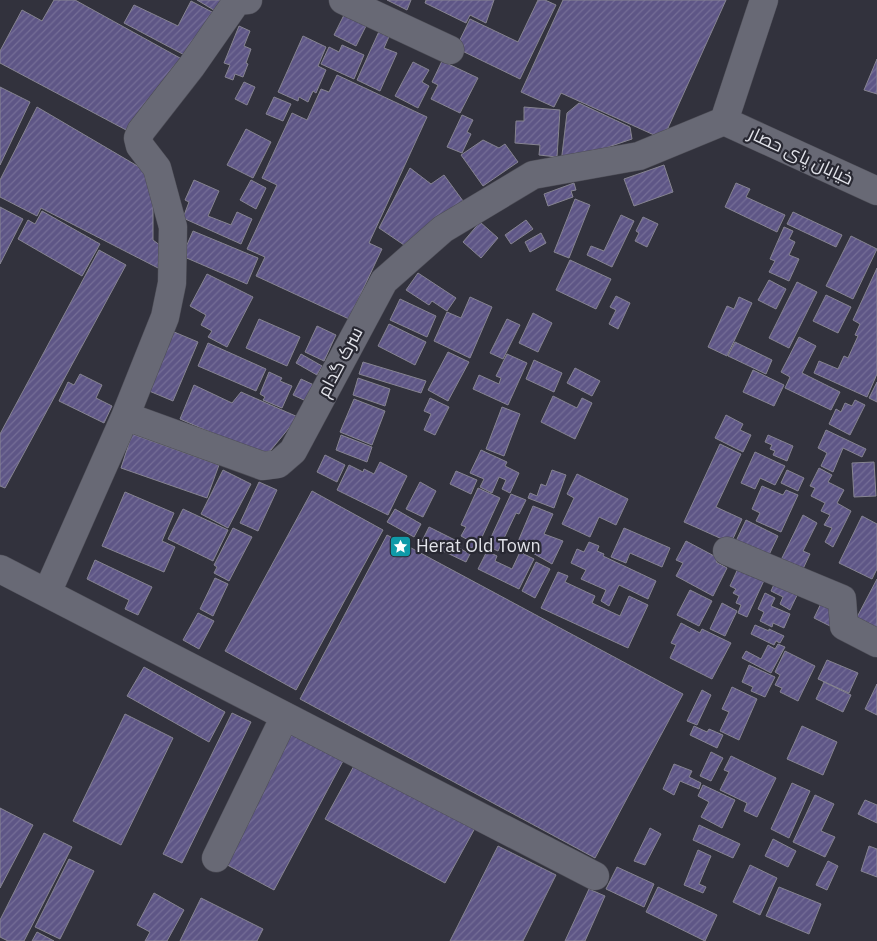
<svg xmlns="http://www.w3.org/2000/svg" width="877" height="941" viewBox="0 0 877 941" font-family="'IBM Plex Sans',Cairo,sans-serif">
<defs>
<pattern id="building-hatch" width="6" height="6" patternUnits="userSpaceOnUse" patternTransform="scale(1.25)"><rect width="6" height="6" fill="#5e5686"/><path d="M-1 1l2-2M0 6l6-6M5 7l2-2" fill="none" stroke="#756e97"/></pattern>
</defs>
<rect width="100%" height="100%" fill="#32323d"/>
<path fill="url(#building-hatch)" stroke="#868491" d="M 54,0 L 75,0 L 189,63 L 128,131 L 0,63 L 0,51 L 22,10 L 42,21 Z
M 197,0 L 231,0 L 222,15 Z
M 387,0 L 411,0 L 407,10 Z
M 426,0 L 494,0 L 486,23 L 470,15 L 466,23 L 425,3 Z
M 538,0 L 545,0 L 556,5 L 520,79 L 456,48 L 470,19 L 518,42 Z
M 563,0 L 726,0 L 663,139 L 561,93 L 554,107 L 521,92 Z
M 191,1 L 214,13 L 192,59 L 124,23 L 134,5 L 178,26 Z
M 345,13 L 367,24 L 356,46 L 334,35 Z
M 239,26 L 250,31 L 244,46 L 251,49 L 246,63 L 248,64 L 243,77 L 235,74 L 233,80 L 225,77 L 230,65 L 224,63 Z
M 381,27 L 391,32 L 384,48 L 397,53 L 380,91 L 357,80 Z
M 303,36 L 326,47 L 318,66 L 326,70 L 316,93 L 313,91 L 308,102 L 299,97 L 298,101 L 278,92 Z
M 342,45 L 364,55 L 354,79 L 321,64 L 329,47 L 339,52 Z
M 877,59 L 877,94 L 864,90 Z
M 442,61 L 478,78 L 460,113 L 431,99 L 438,85 L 432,82 Z
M 413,62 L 429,70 L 422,82 L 429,86 L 418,108 L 395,96 Z
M 337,75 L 427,117 L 369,243 L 382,249 L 349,319 L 256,276 L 265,257 L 247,249 L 277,185 L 262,178 L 292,113 L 307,120 L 321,89 L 329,92 Z
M 244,82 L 255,87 L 247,105 L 235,99 Z
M 0,87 L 30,102 L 0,165 Z
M 274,97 L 291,104 L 283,121 L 266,114 Z
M 579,103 L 630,127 L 632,139 L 561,163 L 567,113 Z
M 37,107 L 146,171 L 153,204 L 153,240 L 169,252 L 160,269 L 41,208 L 37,216 L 0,197 L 0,180 Z
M 524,107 L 560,110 L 557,157 L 539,155 L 540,145 L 515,143 L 516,121 L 524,121 Z
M 462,115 L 473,120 L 467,132 L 471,134 L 462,153 L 447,147 Z
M 246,129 L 271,142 L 253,178 L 227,165 Z
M 483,140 L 499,148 L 505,144 L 518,162 L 483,186 L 461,155 Z
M 664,165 L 673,192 L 634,206 L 624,179 Z
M 410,168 L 431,184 L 444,175 L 463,201 L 404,245 L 379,228 Z
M 194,180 L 219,191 L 208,216 L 231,225 L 237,212 L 252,219 L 241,244 L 183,218 L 189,202 L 185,200 Z
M 251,180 L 266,188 L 256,209 L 240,200 Z
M 574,183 L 576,190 L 571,191 L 573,197 L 548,206 L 544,194 Z
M 736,183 L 750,189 L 746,197 L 785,215 L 777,232 L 725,207 Z
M 575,199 L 590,205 L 569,258 L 554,252 Z
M 0,207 L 23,219 L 0,264 Z
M 42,211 L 100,244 L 82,276 L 18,239 L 28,220 L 35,224 Z
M 793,212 L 842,235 L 836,247 L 787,224 Z
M 621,215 L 634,221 L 612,267 L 587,255 L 591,246 L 604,251 Z
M 643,217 L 658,224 L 647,247 L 635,241 L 639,233 L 636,231 Z
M 526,220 L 533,229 L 511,244 L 505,235 Z
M 480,222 L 498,238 L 481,258 L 463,242 Z
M 784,227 L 793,231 L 789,239 L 795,242 L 789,255 L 799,259 L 789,281 L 769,272 L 775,261 L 770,259 Z
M 193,231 L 258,258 L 247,284 L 182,256 Z
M 541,233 L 546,243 L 530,252 L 525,242 Z
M 851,236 L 877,249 L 853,299 L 826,286 Z
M 99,250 L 126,265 L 5,488 L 0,486 L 0,434 Z
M 570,260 L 611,279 L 596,309 L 556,290 Z
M 877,268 L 877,374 L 867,397 L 814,373 L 819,361 L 838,369 L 844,356 L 848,358 L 858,336 L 855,335 L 860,324 L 853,320 Z
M 418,273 L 456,298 L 447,311 L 432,301 L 429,305 L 406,290 Z
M 207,274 L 253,297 L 227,347 L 208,337 L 212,331 L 201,325 L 206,315 L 190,306 Z
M 769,280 L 786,289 L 776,309 L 758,300 Z
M 797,282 L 817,292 L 789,348 L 769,338 Z
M 826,295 L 851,307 L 838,333 L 813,321 Z
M 616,296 L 630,303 L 618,329 L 609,324 L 616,310 L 610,307 Z
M 470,297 L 492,307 L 470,358 L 434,341 L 447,312 L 461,318 Z
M 739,297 L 752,303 L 727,356 L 708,347 L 727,306 L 734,309 Z
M 400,299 L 436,316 L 427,337 L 390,320 Z
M 533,313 L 552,323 L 538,352 L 519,343 Z
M 259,319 L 300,337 L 287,366 L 246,348 Z
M 507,319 L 520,325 L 503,359 L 490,353 Z
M 389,324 L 426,342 L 415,365 L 378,346 Z
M 317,326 L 336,335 L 324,361 L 305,352 Z
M 167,329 L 198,342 L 173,401 L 142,388 Z
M 799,337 L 816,346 L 802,373 L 840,392 L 831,410 L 785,388 L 790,377 L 781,372 Z
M 735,342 L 772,360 L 766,374 L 728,356 Z
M 208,343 L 266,369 L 256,391 L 198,366 Z
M 448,352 L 469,362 L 448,401 L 428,390 Z
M 301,354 L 322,366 L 317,375 L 296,363 Z
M 507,354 L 527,363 L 508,405 L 473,389 L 479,375 L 499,384 L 501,378 L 496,376 Z
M 534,360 L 562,373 L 554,392 L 526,379 Z
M 363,362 L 426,381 L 421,393 L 359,374 Z
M 575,368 L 600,381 L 592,396 L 567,383 Z
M 753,370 L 784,385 L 774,406 L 743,392 Z
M 269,372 L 282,378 L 280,381 L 292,386 L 282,408 L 263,400 L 265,397 L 260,394 Z
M 80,374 L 102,385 L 96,398 L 112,406 L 104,423 L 59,401 L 68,382 L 74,385 Z
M 358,378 L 390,389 L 385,406 L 353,395 Z
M 301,379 L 314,385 L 306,401 L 293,395 Z
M 877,382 L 877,402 L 869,398 Z
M 194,385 L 232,403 L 241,392 L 298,417 L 266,456 L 180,419 Z
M 553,396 L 577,408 L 582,398 L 592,403 L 575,439 L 541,422 Z
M 430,398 L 449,407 L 435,435 L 424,430 L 431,414 L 424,411 Z
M 354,399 L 385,411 L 372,445 L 340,432 Z
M 855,400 L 865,405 L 850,435 L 829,424 L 836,409 L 841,412 L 845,403 L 852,406 Z
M 502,407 L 520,414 L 504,456 L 486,449 Z
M 726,415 L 743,424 L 740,430 L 751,435 L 743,452 L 715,438 Z
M 826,430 L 866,449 L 862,457 L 843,448 L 833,472 L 821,466 L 827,453 L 818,448 Z
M 132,434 L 219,465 L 207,498 L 121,468 Z
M 341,435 L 372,447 L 367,462 L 336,450 Z
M 768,435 L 793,446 L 787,461 L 773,455 L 775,451 L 770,449 L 772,445 L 765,442 Z
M 720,444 L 741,454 L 716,507 L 742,519 L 731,543 L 684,522 Z
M 481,450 L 507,462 L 505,466 L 519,473 L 510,493 L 502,489 L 506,480 L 499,477 L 492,493 L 480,487 L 484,479 L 470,473 Z
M 755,452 L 785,466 L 775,485 L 760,478 L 755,489 L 741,483 Z
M 325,455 L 345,465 L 337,482 L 317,472 Z
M 380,462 L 407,476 L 388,515 L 337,490 L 349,465 L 363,472 L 364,469 L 374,474 Z
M 874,462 L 876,496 L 854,497 L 852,463 Z
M 819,468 L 832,475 L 828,482 L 844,490 L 837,503 L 851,511 L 833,547 L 825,542 L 832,528 L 824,525 L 830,515 L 821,511 L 825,503 L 811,496 L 815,488 L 810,486 Z
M 223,470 L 251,484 L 228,528 L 201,514 Z
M 552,470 L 566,475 L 554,508 L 528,498 L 530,493 L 537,496 L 541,484 L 546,486 Z
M 787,470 L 804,478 L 798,491 L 781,483 Z
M 456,471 L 477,480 L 471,494 L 450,484 Z
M 577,474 L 628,499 L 616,525 L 599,517 L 590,537 L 562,524 L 574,498 L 567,494 Z
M 259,482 L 277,490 L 258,531 L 240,523 Z
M 420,482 L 436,491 L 423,517 L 406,509 Z
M 762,486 L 783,495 L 786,490 L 798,495 L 781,532 L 756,521 L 760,513 L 752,509 Z
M 478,488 L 500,498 L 476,550 L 467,546 L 470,541 L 461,536 L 466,527 L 461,525 Z
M 312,491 L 383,530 L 296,690 L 225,651 Z
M 125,492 L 174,513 L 162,541 L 175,547 L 164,572 L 102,546 Z
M 511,494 L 526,500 L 519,514 L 516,513 L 498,551 L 487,546 Z
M 533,506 L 553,514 L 544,534 L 563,541 L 552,564 L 517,544 Z
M 183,509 L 228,530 L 213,561 L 168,539 Z
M 395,509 L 421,524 L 414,537 L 387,522 Z
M 803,515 L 817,523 L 803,551 L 810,554 L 802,571 L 781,560 Z
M 862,516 L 877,524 L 877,569 L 872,579 L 839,563 Z
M 746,520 L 778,536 L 768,557 L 736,541 Z
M 429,527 L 461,543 L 459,548 L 470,554 L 466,562 L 422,541 Z
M 233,528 L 252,537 L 229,581 L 214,573 L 217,567 L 214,565 Z
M 624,528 L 670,548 L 662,567 L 630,553 L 626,563 L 611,557 Z
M 387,535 L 683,694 L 595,858 L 300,699 Z
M 686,541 L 718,558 L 716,562 L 727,568 L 713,596 L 676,576 L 683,563 L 676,560 Z
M 589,542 L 599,546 L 597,551 L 604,554 L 603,556 L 656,581 L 648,599 L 619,585 L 609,606 L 601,601 L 606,590 L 581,579 L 586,570 L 571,563 L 577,549 L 584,552 Z
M 487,551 L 497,556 L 495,561 L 512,569 L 520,552 L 534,559 L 519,589 L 478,569 Z
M 95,560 L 152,587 L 138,615 L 125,609 L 129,600 L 87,579 Z
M 536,562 L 550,569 L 535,598 L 522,591 Z
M 741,562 L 767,574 L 747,617 L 738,613 L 741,605 L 736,603 L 739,596 L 733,593 L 736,589 L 730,586 Z
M 558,572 L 568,576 L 565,582 L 595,596 L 592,603 L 620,616 L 629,596 L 648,605 L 628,648 L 541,608 Z
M 215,578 L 228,584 L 213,616 L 200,609 Z
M 777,578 L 800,589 L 790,610 L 780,604 L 783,597 L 771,591 Z
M 877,579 L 877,630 L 856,619 Z
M 690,590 L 712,601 L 699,626 L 677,615 Z
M 765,593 L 775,598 L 771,606 L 790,614 L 784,628 L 773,623 L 772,627 L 760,621 L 764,612 L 758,609 Z
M 824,597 L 839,612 L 832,627 L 814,618 Z
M 722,603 L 737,611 L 725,636 L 710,629 Z
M 198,613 L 214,621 L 199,649 L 183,640 Z
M 681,623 L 700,633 L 702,629 L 731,643 L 712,679 L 670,658 L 676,645 L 671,643 Z
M 755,625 L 769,631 L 769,629 L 784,636 L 780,643 L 776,641 L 774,645 L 751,634 Z
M 778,644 L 785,647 L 771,673 L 742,658 L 746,651 L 761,659 L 768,645 L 775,649 Z
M 785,651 L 815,666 L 798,701 L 780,692 L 782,688 L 775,685 L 780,675 L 775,672 Z
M 827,660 L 858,673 L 849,693 L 818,679 Z
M 749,665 L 775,677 L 765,697 L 751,691 L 753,687 L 742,682 Z
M 144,667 L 225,712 L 209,742 L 127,696 Z
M 824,682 L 851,695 L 843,712 L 816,699 Z
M 877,684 L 877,715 L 865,709 Z
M 732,687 L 757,699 L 739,740 L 720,731 L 729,712 L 722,709 Z
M 702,690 L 711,695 L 697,725 L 687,721 Z
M 232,713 L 251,722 L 182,863 L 163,854 Z
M 125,714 L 173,738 L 121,845 L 73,821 Z
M 694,726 L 707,732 L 709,729 L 723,735 L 717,748 L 690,735 Z
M 802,726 L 837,742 L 823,775 L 787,759 Z
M 287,731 L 343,761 L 274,890 L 218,860 Z
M 711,752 L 723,758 L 711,781 L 700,776 Z
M 731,756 L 776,778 L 757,817 L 744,811 L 747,803 L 720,790 L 729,772 L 724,770 Z
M 355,764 L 475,828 L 445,883 L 325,819 Z
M 674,764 L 692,771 L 689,777 L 701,783 L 699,789 L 680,781 L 674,795 L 663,789 Z
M 792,783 L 810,791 L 789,838 L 771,829 Z
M 703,785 L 735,800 L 722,828 L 701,817 L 709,802 L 698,796 Z
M 815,795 L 834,804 L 821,831 L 835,837 L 825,857 L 793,842 Z
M 865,800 L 877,805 L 877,823 L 858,814 Z
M 0,808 L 33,825 L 0,888 Z
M 699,825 L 740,844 L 733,858 L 693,840 Z
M 650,828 L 661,834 L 645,865 L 634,861 Z
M 44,833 L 72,847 L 24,941 L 8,941 L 0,937 L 0,920 Z
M 773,839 L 796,851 L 788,867 L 765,856 Z
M 498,846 L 556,875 L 523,941 L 450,941 Z
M 869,846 L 877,849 L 877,877 L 861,871 Z
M 698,850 L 711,856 L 699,884 L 706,887 L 703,893 L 684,885 Z
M 69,859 L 94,871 L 60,939 L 35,927 Z
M 828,861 L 838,866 L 827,890 L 816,885 Z
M 750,865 L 777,878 L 760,915 L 733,902 Z
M 617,867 L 654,884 L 644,907 L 606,889 Z
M 658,887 L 717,915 L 705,941 L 646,912 Z
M 779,887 L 821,904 L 809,934 L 766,916 Z
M 589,889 L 605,896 L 585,941 L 565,941 Z
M 154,893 L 184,910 L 167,941 L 145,941 L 150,932 L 137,925 Z
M 201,898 L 263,929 L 257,941 L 180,941 Z
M 37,932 L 54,941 L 32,941 Z"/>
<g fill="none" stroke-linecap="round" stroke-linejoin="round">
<defs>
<path id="minor" d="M 343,0 L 450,50
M 724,121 L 877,191
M 724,121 L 764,0
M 125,417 L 165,317 L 172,283 L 173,227 L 157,168 L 140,146 L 138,138 L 141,131 L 191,67 L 237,1 L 248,0
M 727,551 L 842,599 L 844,626 L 877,643
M 0,569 L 595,876
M 47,593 L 125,417 L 139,421 L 263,466 L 278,464 L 293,451 L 384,281 L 443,229 L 533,175 L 639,156 L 724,121
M 216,858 L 285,716"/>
</defs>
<use href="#minor" stroke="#4e4e57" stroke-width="29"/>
<use href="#minor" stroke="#686975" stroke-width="28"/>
</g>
<defs>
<symbol id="sight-square" viewBox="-11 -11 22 22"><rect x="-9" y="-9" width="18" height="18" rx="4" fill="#0f9aa8" stroke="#282832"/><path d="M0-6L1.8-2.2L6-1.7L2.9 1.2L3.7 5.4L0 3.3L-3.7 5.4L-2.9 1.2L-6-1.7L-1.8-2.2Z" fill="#fff"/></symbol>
</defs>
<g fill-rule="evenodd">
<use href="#sight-square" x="388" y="534" width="25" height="25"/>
</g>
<g text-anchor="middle" stroke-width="4.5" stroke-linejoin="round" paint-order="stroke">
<g font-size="18" fill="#e2e3ea" stroke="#282832">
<text transform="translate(801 156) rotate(25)" y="6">خیابان پای حصار</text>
<text transform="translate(340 362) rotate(-62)" y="6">سرک گدام</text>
</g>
<g font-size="18" fill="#e2e3ea" stroke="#282832" text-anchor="start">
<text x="416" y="552">Herat Old Town</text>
</g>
</g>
</svg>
